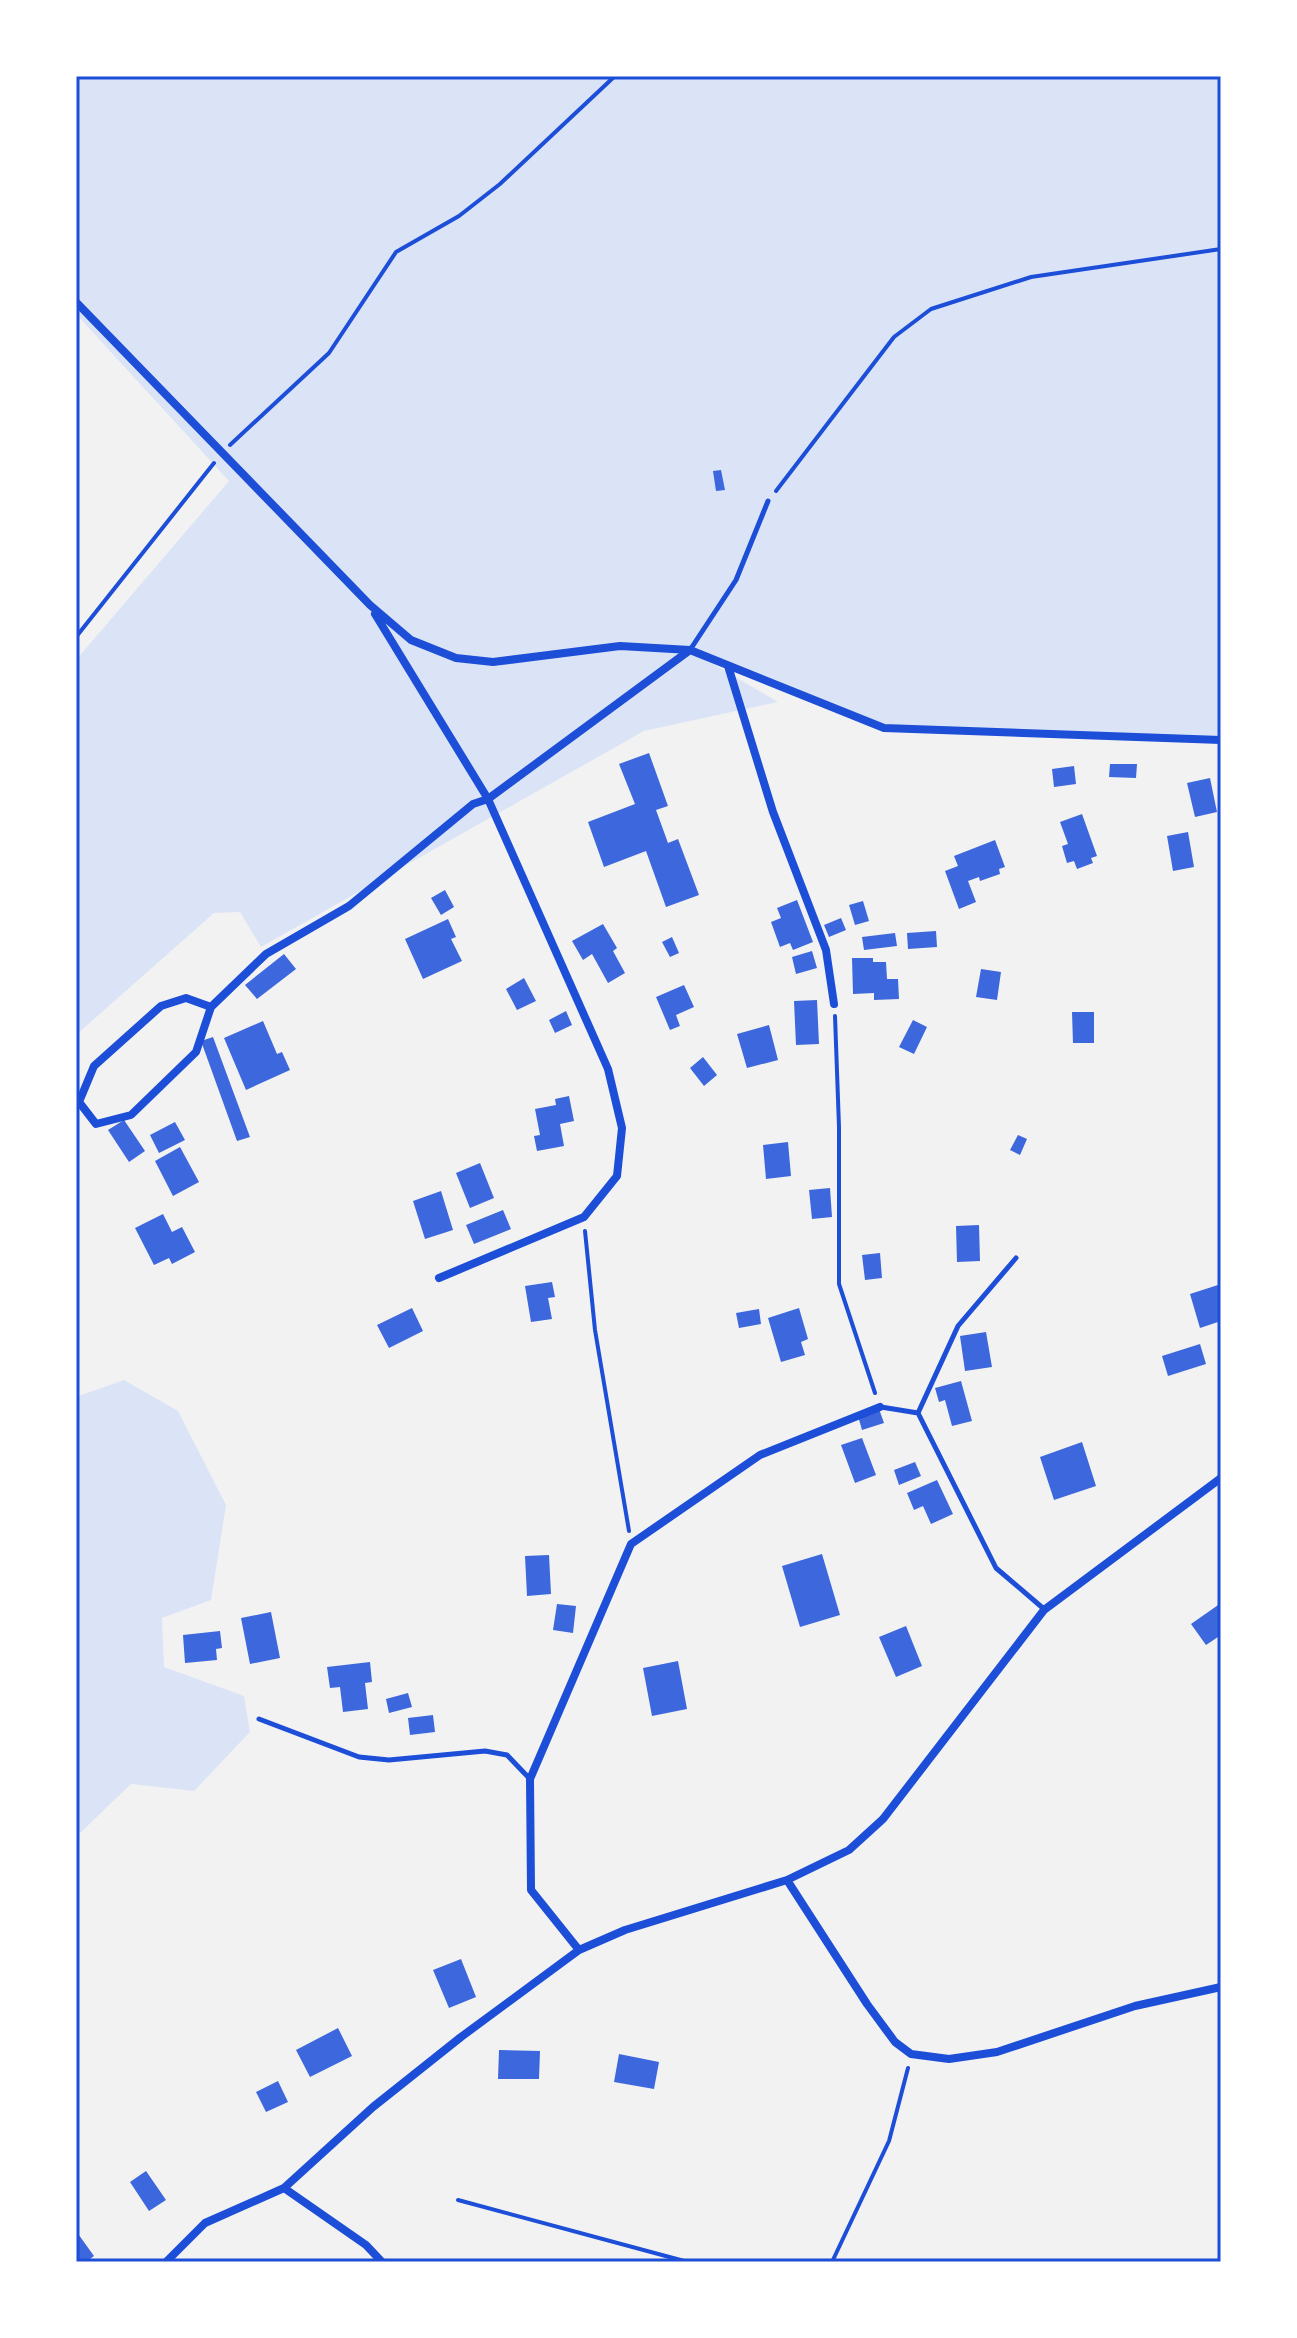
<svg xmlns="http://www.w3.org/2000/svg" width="1297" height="2338" viewBox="0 0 1297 2338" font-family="'Source Sans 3',sans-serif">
<rect width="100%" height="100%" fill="#f2f2f2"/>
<path fill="#dbe4f7" d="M 76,76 L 1221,76 L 1221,740 L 884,728 L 698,655 L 778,702 L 644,731 L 261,947 L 240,912 L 214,913 L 76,1035 L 76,660 L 229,481 L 76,314 Z
M 124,1380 L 178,1411 L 226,1505 L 211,1600 L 162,1618 L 164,1667 L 244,1696 L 250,1732 L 194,1791 L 131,1784 L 76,1837 L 76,1397 Z"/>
<path fill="#3d67dc" d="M 721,470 L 725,490 L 716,491 L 713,471 Z
M 649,753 L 668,806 L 656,810 L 668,843 L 678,839 L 699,895 L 666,907 L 646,851 L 604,867 L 588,822 L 635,804 L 619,764 Z
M 1110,764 L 1137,764 L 1136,778 L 1109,777 Z
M 1074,766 L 1076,784 L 1054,787 L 1052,769 Z
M 1210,778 L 1217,812 L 1195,817 L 1187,783 Z
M 1082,814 L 1097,856 L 1091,858 L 1093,863 L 1077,869 L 1074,861 L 1067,863 L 1062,846 L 1068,844 L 1060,822 Z
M 1188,832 L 1194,867 L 1173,871 L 1167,836 Z
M 995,840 L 1005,867 L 999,869 L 1000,874 L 980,881 L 979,877 L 968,881 L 976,902 L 959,909 L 945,871 L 958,866 L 954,856 Z
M 445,890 L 454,907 L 441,915 L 431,898 Z
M 797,900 L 813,942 L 793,950 L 790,943 L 780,947 L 771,922 L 781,918 L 777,908 Z
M 863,901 L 869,921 L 855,925 L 849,905 Z
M 841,918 L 846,930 L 829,937 L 824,925 Z
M 448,919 L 456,937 L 451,939 L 462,961 L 423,979 L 405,939 Z
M 603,924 L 617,948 L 613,951 L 625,973 L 608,983 L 592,954 L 583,960 L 572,941 Z
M 936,931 L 937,947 L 908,949 L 907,933 Z
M 895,933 L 897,946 L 864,950 L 862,937 Z
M 672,937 L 679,953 L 670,957 L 662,942 Z
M 812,951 L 817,968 L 796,974 L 792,957 Z
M 284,954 L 296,969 L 257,999 L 245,985 Z
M 852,958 L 873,958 L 873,962 L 886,962 L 887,979 L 898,979 L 899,999 L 874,1000 L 874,993 L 853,994 Z
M 981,969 L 1001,972 L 997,1000 L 976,997 Z
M 524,978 L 536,1001 L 517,1010 L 506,989 Z
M 684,985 L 694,1007 L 676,1015 L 680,1026 L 670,1030 L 656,997 Z
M 817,1000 L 819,1044 L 796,1045 L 794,1001 Z
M 566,1011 L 572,1025 L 555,1033 L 549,1020 Z
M 1072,1012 L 1094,1012 L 1094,1043 L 1073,1043 Z
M 913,1020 L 927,1027 L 914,1054 L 899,1047 Z
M 263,1021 L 277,1054 L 282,1052 L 290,1070 L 246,1090 L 224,1038 Z
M 769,1025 L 778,1060 L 747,1068 L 737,1034 Z
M 213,1037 L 250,1137 L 237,1141 L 201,1041 Z
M 703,1057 L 717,1075 L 704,1086 L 690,1068 Z
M 569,1096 L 574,1121 L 560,1124 L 564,1146 L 537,1151 L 534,1136 L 540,1135 L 535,1109 L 556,1105 L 555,1099 Z
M 124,1120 L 145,1151 L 129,1162 L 108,1130 Z
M 175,1122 L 185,1140 L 159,1153 L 150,1135 Z
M 1018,1135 L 1027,1139 L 1020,1155 L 1010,1150 Z
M 788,1142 L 791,1176 L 766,1179 L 763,1145 Z
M 180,1147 L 199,1182 L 173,1196 L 155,1161 Z
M 480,1163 L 494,1198 L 470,1208 L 456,1173 Z
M 830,1188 L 832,1217 L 812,1219 L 809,1190 Z
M 441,1191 L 453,1230 L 425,1239 L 413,1201 Z
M 503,1210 L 511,1229 L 474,1244 L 466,1225 Z
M 163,1214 L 172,1232 L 182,1227 L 195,1252 L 172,1264 L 169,1258 L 154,1265 L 135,1228 Z
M 979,1225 L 980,1261 L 957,1262 L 956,1226 Z
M 880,1253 L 882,1278 L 865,1280 L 862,1255 Z
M 552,1282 L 555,1297 L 548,1298 L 552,1319 L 531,1322 L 525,1286 Z
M 1221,1284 L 1221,1321 L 1200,1328 L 1190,1294 Z
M 412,1308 L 423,1331 L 389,1348 L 377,1325 Z
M 799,1308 L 808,1339 L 801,1342 L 805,1355 L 781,1362 L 768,1318 Z
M 759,1309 L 761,1324 L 739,1328 L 736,1313 Z
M 986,1332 L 992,1367 L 965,1371 L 960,1336 Z
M 1200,1344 L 1206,1364 L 1168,1376 L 1162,1356 Z
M 961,1381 L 972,1421 L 952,1426 L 945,1400 L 939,1402 L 935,1388 Z
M 879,1409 L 884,1423 L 862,1430 L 858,1416 Z
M 862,1438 L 876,1475 L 855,1483 L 841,1445 Z
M 1082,1442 L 1096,1486 L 1054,1500 L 1040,1457 Z
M 915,1462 L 921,1476 L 899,1485 L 894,1470 Z
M 937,1480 L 953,1514 L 931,1524 L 923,1506 L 914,1510 L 907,1493 Z
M 822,1554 L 840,1615 L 800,1627 L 782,1566 Z
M 549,1555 L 551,1594 L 527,1596 L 525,1556 Z
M 1221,1603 L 1221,1635 L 1206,1645 L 1191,1624 Z
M 557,1604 L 576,1606 L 573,1633 L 553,1630 Z
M 271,1612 L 280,1658 L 250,1664 L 241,1618 Z
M 906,1626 L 922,1666 L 896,1677 L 879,1637 Z
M 220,1631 L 222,1648 L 216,1649 L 217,1660 L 185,1663 L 183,1635 Z
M 678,1661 L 687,1709 L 652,1716 L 643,1668 Z
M 370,1662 L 372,1682 L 365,1683 L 368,1709 L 343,1712 L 340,1687 L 330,1688 L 327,1667 Z
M 408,1693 L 412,1707 L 389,1713 L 386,1699 Z
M 433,1715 L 435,1732 L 410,1735 L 408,1718 Z
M 461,1959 L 476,1997 L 449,2008 L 433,1970 Z
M 338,2028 L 352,2056 L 310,2077 L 296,2050 Z
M 499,2050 L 540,2051 L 539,2079 L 498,2079 Z
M 619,2054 L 659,2062 L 654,2089 L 614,2082 Z
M 278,2081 L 288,2102 L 266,2112 L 256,2092 Z
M 146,2171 L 166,2200 L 149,2211 L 130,2182 Z
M 76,2231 L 94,2256 L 86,2262 L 76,2262 Z"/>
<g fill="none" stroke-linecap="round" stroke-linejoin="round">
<path stroke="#1d4ed8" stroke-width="4" d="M 230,445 L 329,353 L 396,252 L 459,216 L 500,184 L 615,76
M 776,491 L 894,337 L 931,309 L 1031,277 L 1221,249
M 76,637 L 214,463
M 835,1016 L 839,1127 L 839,1284 L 875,1393
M 585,1231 L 595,1330 L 629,1531
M 458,2200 L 688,2262
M 832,2262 L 889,2141 L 908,2068"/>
<path stroke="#1d4ed8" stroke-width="5" d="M 690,650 L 736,580 L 768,501
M 881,1407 L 918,1413 L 996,1568 L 1044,1609
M 918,1413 L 958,1326 L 1016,1258
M 259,1719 L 359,1757 L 389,1760 L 485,1751 L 507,1755 L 530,1779"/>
<path stroke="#1d4ed8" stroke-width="8" d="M 76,302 L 370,605 L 411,640 L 456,658 L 493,662 L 620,646 L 690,650 L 884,728 L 1221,740
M 375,614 L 488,799 L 608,1069 L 622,1128 L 617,1176 L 584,1217 L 439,1278
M 728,666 L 773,812 L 826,950 L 834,1004
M 211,1007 L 196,1052 L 131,1115 L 96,1124 L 79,1102 L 94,1066 L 161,1006 L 186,998 L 211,1007 L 266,954 L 349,906 L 473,804 L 488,799 L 690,650
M 787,1880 L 867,2004 L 895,2042 L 911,2054 L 949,2059 L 997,2052 L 1135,2006 L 1221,1987
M 579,1950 L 531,1890 L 530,1779 L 631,1544 L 760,1455 L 880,1407
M 284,2188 L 366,2245 L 382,2262
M 166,2262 L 205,2223 L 284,2188 L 373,2107 L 461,2037 L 579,1950 L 625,1930 L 787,1880 L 849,1850 L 883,1819 L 1044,1610 L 1221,1478"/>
</g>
<rect width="1297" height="2338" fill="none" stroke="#ffffff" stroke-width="156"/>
<rect x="78" y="78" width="1141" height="2182" fill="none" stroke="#1d4ed8" stroke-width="3"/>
</svg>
